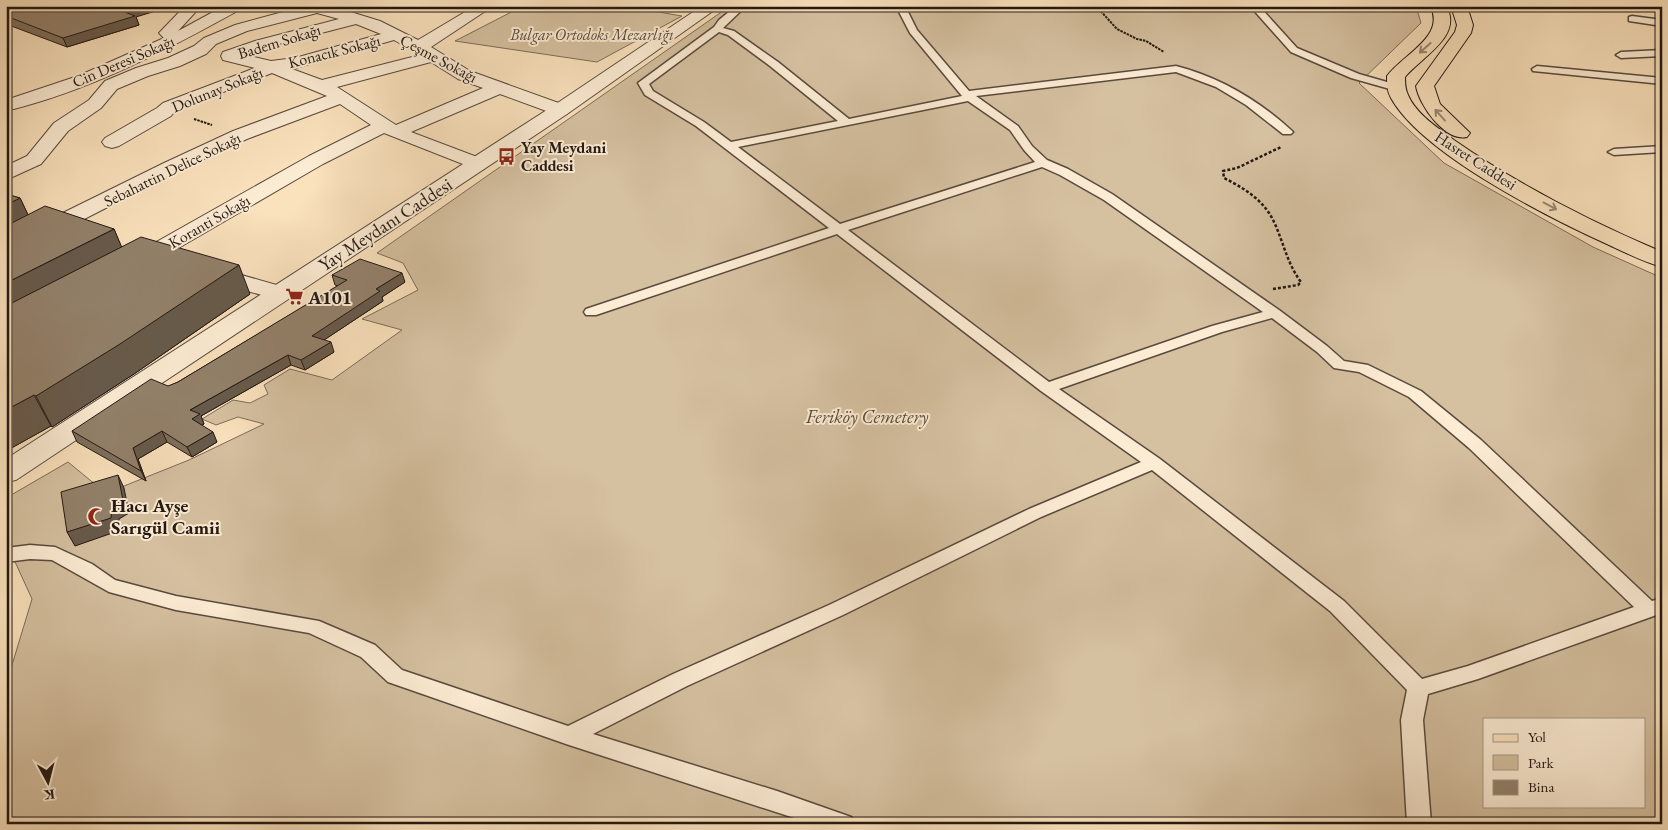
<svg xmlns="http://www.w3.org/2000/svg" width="1668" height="830" viewBox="0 0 1668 830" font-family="'EB Garamond',serif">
<rect width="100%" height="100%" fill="#fae2bd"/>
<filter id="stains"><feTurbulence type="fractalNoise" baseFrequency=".004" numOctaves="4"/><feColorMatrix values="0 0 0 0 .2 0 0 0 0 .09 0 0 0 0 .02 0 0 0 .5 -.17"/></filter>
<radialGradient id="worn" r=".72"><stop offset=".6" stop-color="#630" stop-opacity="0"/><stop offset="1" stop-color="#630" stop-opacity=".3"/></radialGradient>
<path fill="#d5c0a0" stroke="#7c6c5a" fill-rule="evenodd" d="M 523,6 L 624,6 L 682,16 L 597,62 L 455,41 Z
M 730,6 L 1416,6 L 1421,23 L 1359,83 L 1444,163 L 1593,247 L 1662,278 L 1662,824 L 6,824 L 6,685 L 32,599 L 6,542 L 6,498 L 68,462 L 96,485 L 119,488 L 189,460 L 264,424 L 238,417 L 216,425 L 202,419 L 233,400 L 250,403 L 268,394 L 264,385 L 290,369 L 332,380 L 402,330 L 362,319 L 418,290 L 403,263 L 377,253 ZM 1484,719 L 1644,719 L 1644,806 L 1484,806 Z"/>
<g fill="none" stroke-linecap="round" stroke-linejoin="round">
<defs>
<path id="service" d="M 736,6 L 746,6 L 723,28 L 734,31 L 778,62 L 849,119 L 962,96 L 910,33 L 896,6 L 905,6 L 917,30 L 969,91 L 1176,66 C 1219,77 1258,100 1291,130 L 1293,132 L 1291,134 L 1283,134 L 1246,105 L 1216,87 L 1176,72 L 976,96 L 1018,126 L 1032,146 L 1047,160 L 1068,169 L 1112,194 L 1279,310 L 1327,346 L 1344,361 L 1368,365 L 1421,391 L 1481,440 L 1652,601 L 1662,598 L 1662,613 L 1478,679 L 1428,694 L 1423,720 L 1431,824 L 1407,824 L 1401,720 L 1407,690 L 1330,611 L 1152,470 L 1041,517 L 843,615 L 687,686 L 593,734 L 777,791 L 851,817 L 855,824 L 813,824 L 569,745 L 388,682 L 361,657 L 309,633 L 176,610 L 109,592 L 52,560 L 30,559 L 6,562 L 6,548 L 30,545 L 55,547 L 92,564 L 115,580 L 176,596 L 319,621 L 375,645 L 402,670 L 568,726 L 673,674 L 829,605 L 1029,509 L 1141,462 L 1041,391 L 837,234 L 596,315 L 586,315 L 584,312 L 586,309 L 829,228 L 696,126 L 645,95 L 638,83 L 714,27 L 719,20 ZM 719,32 L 728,35 L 770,66 L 838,121 L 731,142 L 704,122 L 653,91 L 649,84 ZM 968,101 L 1010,130 L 1024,150 L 1035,162 L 840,224 L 738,147 ZM 1042,167 L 1060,175 L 1104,200 L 1263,312 L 1212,326 L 1049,382 L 848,230 ZM 1272,318 L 1317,352 L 1334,368 L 1359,372 L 1409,397 L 1469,448 L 1634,607 L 1468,666 L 1422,679 L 1344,601 L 1160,459 L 1059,389 L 1222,332 Z
M 1250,6 L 1259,6 L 1297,48 L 1359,74 L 1401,86 L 1402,88 L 1397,91 L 1351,78 L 1291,52 Z
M 1646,6 L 1658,6 L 1662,8 L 1662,15 Z
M 1632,16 L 1662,20 L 1662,26 L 1629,21 L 1629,17 Z
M 1662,50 L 1662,56 L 1621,58 L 1616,55 L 1621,52 Z
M 1537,66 L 1662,78 L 1662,84 L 1533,71 L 1532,69 Z
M 1662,146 L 1662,152 L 1614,155 L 1608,152 L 1614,149 Z"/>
<path id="minor" d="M 185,6 L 201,6 L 178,31 L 224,6 L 243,6 L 241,9 C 167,50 89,91 6,111 L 6,100 L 78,76 L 164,38 L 159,33 Z
M 305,6 L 331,6 L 380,21 L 418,40 L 475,6 L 493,6 L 431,47 L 470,71 L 567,106 L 569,110 L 567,114 L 560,116 L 500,94 L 411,132 L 485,160 L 488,164 L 485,168 L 478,170 L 384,133 L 323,164 L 144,268 L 136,270 L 128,268 L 125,263 L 128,258 L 309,156 L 371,125 L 340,104 L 247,139 L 178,171 L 14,255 L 6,257 L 6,241 L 164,163 L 233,131 L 327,96 L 272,73 L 175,111 L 171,116 L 119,146 L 112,148 L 105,146 L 102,142 L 105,138 L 157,108 L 163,103 L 255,68 L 223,60 L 221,56 L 223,52 L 255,41 L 339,19 L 317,13 L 247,31 L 216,44 L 206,54 L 180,66 L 148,76 L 117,89 L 101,108 L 68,131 L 41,164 L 6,180 L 6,166 L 27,156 L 54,123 L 89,100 L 105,81 L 136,68 L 168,58 L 194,46 L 204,38 L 235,25 ZM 356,24 L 381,34 L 295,58 L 271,61 L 246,55 L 267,47 ZM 394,40 L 420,55 L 322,80 L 292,69 ZM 431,62 L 458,79 L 483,88 L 396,125 L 337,87 Z
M 210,266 L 287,288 L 291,293 L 287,298 L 279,300 L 202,278 L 198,273 L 202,268 Z"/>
<path id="tertiary" d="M 702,6 L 720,6 L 567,114 L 16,480 L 6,482 L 6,459 L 553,106 Z"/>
<path id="primary" d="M 1430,6 L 1446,6 C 1464,36 1421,57 1405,77 C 1405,83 1405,89 1408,95 C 1416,114 1438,128 1454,140 C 1519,185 1589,221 1662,252 L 1662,267 C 1644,262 1626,253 1609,245 C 1551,219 1422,154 1391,98 C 1387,91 1387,84 1387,76 C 1402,55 1447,36 1430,6 Z
M 1451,6 L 1467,6 L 1473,25 L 1471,33 L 1434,86 L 1440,104 L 1470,133 L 1467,137 C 1445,142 1419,105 1416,86 L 1455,32 L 1457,25 Z"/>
</defs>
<use href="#service" stroke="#594a3e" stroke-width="3"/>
<use href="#minor" stroke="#594a3e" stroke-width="2"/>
<use href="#tertiary" stroke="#594a3e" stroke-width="2"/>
<use href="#primary" stroke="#231813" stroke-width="2"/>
<path stroke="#231813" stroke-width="2" stroke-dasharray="2.5 1" stroke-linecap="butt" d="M 1096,6 L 1117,29 L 1137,39 L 1146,41 L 1164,52
M 194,119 L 212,125"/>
<path stroke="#231813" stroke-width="2.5" stroke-dasharray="3 2" stroke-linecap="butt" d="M 1273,289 L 1298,285 L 1301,282 C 1286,262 1283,239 1272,218 C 1262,199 1242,187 1224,178 L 1223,171 L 1237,168 L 1281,147"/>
<use href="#service" fill="#fcecd4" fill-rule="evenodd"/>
<use href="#minor" fill="#fcecd4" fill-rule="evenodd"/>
<use href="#tertiary" fill="#fcecd4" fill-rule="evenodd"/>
<use href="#primary" fill="#fae2bd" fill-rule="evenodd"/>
</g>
<path fill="#7e6f5c" stroke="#231813" d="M 6,7 L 136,17 L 139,25 L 67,47 L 6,24 Z
M 6,194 L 20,198 L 28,215 L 114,229 L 121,247 L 250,294 L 134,374 L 52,427 L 51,426 L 6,451 Z
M 332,275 L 405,282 L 382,297 L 383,301 L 324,340 L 334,352 L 305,370 L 291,365 L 201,416 L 204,424 L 202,426 L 217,442 L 192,457 L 167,442 L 138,459 L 146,481 L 77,442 L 72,431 L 178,382 L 338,286 L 335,285 Z"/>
<path fill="#675a4b" stroke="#231813" d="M 138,6 L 172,6 L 136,17 L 139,25 L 67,47 L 63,38 L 122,11 Z
M 20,198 L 33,225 L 6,239 L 6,205 Z
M 114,229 L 126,257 L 6,320 L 6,283 Z
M 239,265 L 250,294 L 134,374 L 52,427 L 36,396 Z
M 402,273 L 405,282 L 382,297 L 383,301 L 315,346 L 312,336 L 376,289 Z
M 331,342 L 334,352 L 305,370 L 301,360 Z
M 288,355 L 291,365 L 201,416 L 204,424 L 196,429 L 192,419 L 190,410 Z
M 34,395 L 51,426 L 6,451 L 6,410 Z
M 162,431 L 167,442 L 138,459 L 146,481 L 141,471 L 133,448 Z
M 213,432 L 217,442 L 192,457 L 187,447 Z
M 118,475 L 124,488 L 129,513 L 119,519 L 118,531 L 75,546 L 67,532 L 112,505 Z"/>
<path fill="#93816b" stroke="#231813" d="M 9,6 L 138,6 L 122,11 L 135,16 L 63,38 L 6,16 L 6,7 Z
M 6,194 L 20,198 L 6,205 Z
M 45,206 L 114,229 L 6,283 L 6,226 Z
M 141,237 L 239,265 L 120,344 L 36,396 L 34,395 L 6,410 L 6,306 Z
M 360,259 L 402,273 L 376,289 L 380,291 L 312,336 L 331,342 L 301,360 L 288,355 L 190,410 L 200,414 L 192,419 L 213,432 L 187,447 L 162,431 L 133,448 L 141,471 L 72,431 L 151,379 L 168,386 L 178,382 L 347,280 L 332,275 Z
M 118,475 L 123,500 L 112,505 L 111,518 L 67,532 L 61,492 Z"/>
<defs><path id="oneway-shaft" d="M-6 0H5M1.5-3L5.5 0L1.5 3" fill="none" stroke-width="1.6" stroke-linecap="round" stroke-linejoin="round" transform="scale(1.25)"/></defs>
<g stroke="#998770">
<use href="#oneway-shaft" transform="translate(1425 48) rotate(138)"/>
<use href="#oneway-shaft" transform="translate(1440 115) rotate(-132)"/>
<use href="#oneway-shaft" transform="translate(1550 206) rotate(28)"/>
</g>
<defs>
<symbol id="bus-bare" viewBox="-9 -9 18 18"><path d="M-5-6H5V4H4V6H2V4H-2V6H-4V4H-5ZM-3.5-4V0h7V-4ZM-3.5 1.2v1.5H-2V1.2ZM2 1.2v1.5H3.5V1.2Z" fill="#8f2418" stroke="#fcecd4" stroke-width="2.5" paint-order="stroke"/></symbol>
<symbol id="supermarket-bare" viewBox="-9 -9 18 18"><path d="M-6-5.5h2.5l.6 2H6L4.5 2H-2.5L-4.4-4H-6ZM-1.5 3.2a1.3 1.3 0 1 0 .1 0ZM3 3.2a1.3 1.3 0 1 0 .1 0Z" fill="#8f2418" stroke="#fcecd4" stroke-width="2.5" paint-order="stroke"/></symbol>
<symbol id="mosque-bare" viewBox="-9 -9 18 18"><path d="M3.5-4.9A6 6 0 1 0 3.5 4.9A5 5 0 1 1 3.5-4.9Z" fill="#8f2418" stroke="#fcecd4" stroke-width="2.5" paint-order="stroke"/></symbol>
</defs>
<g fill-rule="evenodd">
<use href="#bus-bare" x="494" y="144" width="25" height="25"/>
<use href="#supermarket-bare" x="282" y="284" width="25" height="25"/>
<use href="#mosque-bare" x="84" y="504" width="25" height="25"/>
</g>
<g text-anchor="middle" stroke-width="4" stroke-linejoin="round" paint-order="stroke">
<g font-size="16" font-style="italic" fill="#584a3d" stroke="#fcecd4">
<text x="592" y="40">Bulgar Ortodoks Mezarlığı</text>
</g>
<g font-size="16" fill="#231813" stroke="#fcecd4">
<text transform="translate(279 41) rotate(-17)" y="6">Badem Sokağı</text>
<text transform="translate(334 51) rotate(-14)" y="6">Konacık Sokağı</text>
<text transform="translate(439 58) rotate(28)" y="6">Çeşme Sokağı</text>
<text transform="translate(123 61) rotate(-23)" y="6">Cin Deresi Sokağı</text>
<text transform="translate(217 89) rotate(-22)" y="6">Dolunay Sokağı</text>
<text transform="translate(1476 160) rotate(33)" y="6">Hasret Caddesi</text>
<text transform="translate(172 169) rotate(-26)" y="6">Sebahattin Delice Sokağı</text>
<text transform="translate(209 221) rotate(-30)" y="6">Koranti Sokağı</text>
</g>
<g font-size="16" font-weight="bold" fill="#231813" stroke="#fcecd4" text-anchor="start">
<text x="521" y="153">Yay Meydani<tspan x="521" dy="18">Caddesi</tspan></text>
</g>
<g font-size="19" fill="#231813" stroke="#fcecd4">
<text transform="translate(385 224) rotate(-33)" y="7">Yay Meydanı Caddesi</text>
</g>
<g font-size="19" font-weight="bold" fill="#231813" stroke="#fcecd4" text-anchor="start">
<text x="308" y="304">A101</text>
<text x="111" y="512">Hacı Ayşe<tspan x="111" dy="22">Sarıgül Camii</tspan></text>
</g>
<g font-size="19" font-style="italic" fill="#584a3d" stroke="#fcecd4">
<text x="867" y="423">Feriköy Cemetery</text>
</g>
</g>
<rect width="1668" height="830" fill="none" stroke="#fae2bd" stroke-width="25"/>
<rect x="8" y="8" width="1653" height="815" fill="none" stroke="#231813" stroke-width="2.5"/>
<rect x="12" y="12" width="1643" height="805" fill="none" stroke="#231813"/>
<rect x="1483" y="718" width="162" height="90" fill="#fcecd4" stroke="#a59787"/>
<rect x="1493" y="734" width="25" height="8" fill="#fae2bd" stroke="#a59787"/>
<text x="1528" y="742" font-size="15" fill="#231813">Yol</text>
<rect x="1493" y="755" width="25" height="15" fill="#d5c0a0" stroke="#a59787"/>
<text x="1528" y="768" font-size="15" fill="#231813">Park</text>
<rect x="1493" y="780" width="25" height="15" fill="#93816b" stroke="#a59787"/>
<text x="1528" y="792" font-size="15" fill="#231813">Bina</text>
<g transform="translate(48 782) rotate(173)" stroke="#fcecd4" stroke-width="4" paint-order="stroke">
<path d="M0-4L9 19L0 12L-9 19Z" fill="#231813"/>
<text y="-8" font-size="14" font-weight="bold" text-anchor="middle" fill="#231813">K</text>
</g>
<rect width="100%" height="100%" filter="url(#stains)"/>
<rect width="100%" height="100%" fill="url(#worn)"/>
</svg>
